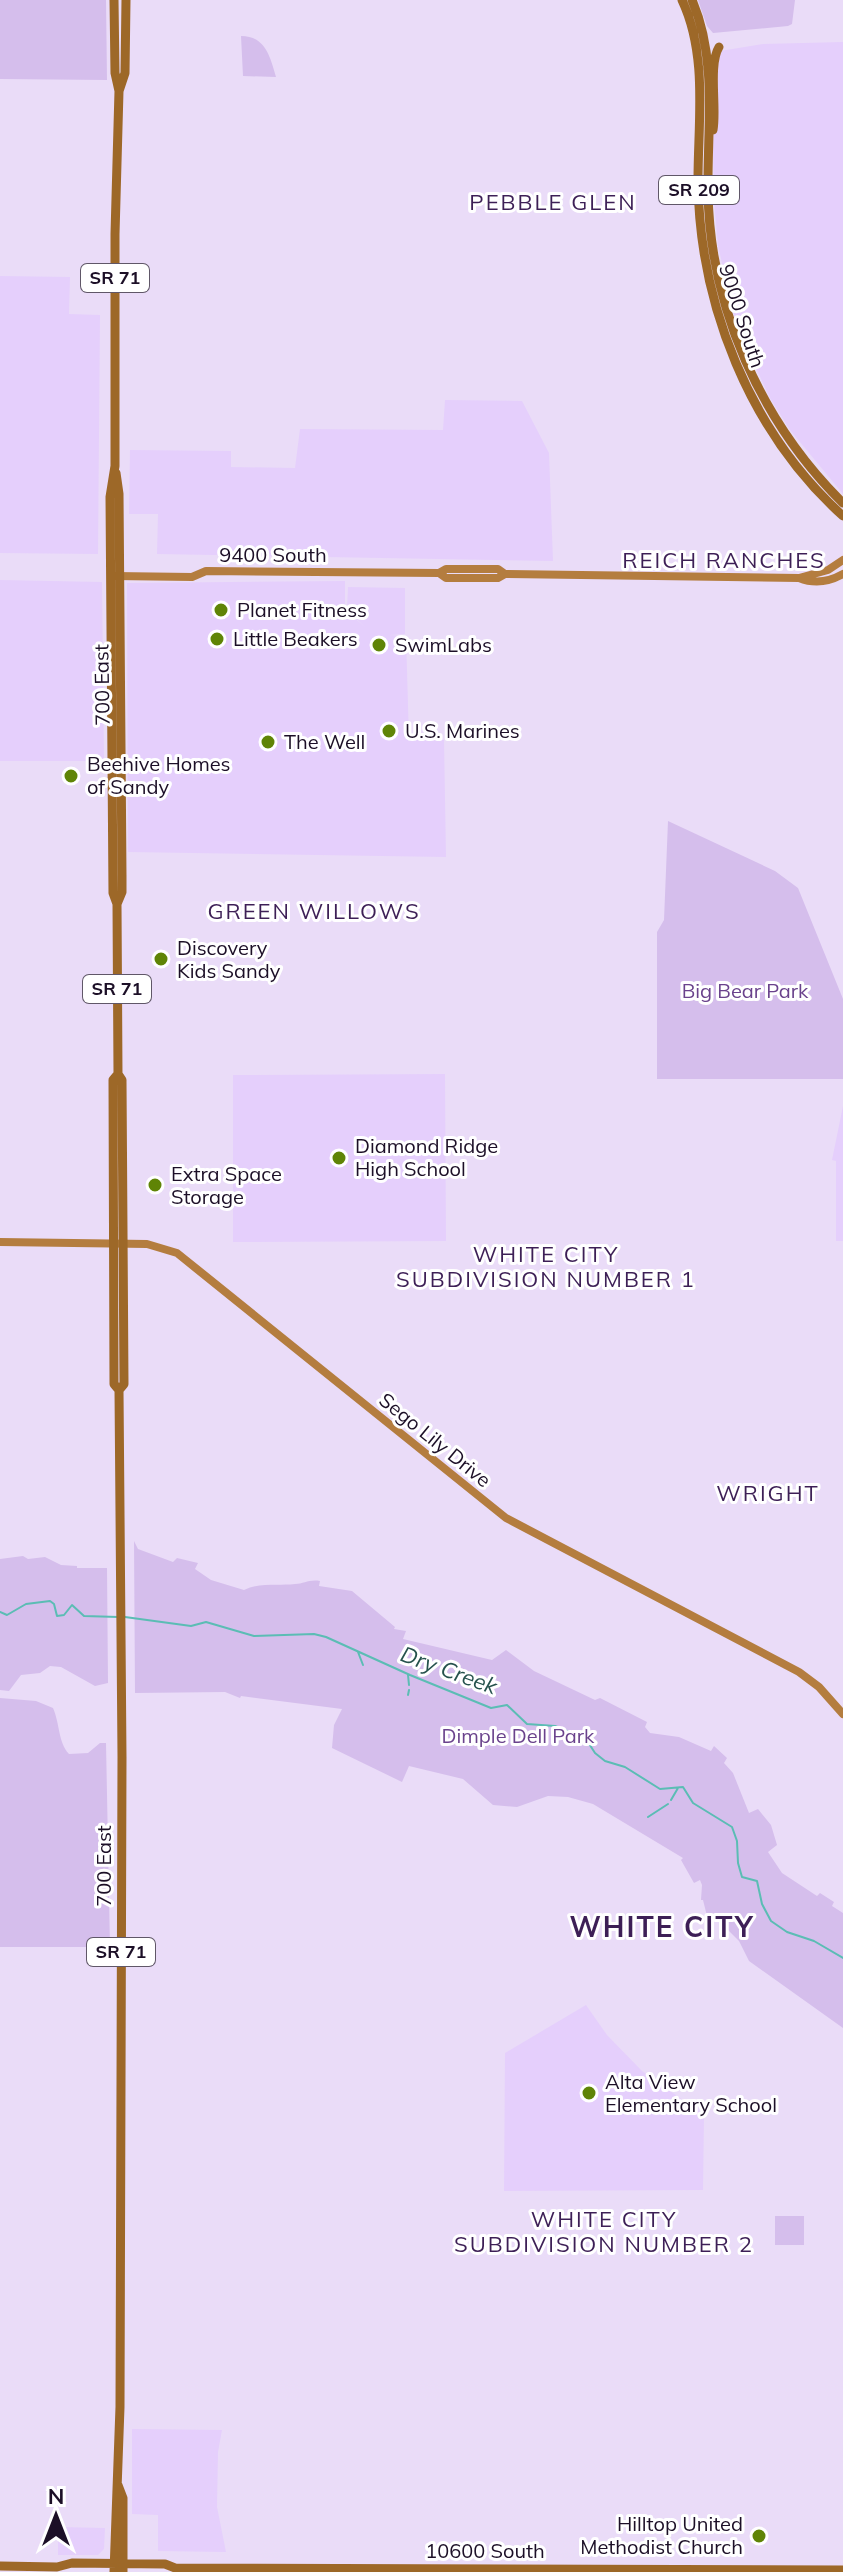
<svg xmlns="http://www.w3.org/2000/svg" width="843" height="2572" viewBox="0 0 843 2572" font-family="Mulish,sans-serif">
<rect width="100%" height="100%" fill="#eadcf8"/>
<path fill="#e5cffc" d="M 843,42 L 843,494 L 790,430 L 770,398 L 746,347 L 734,314 L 718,246 L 714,201 L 713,147 L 716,60 L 720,51 L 763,44 Z
M 0,276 L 70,277 L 69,314 L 100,315 L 98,554 L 0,553 Z
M 445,400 L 522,401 L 549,453 L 553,561 L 157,554 L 158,514 L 129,514 L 130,450 L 231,451 L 231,467 L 295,468 L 300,429 L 443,430 Z
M 0,580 L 102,582 L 104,761 L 0,761 Z
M 345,581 L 345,610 L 365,627 L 347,610 L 348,587 L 405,588 L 405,634 L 389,635 L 406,636 L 409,740 L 444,740 L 446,857 L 128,852 L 127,583 Z
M 445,1074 L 446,1241 L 233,1242 L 233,1075 Z
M 843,1106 L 843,1241 L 836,1241 L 836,1161 L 832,1160 Z
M 586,2005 L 607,2035 L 642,2071 L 704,2115 L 703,2190 L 504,2191 L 505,2053 Z
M 132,2429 L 222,2430 L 218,2452 L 217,2507 L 226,2552 L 158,2551 L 158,2515 L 132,2514 Z
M 58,2527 L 105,2528 L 104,2549 L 98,2555 L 58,2555 Z"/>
<path fill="#d5beec" d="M 0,0 L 106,0 L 107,80 L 0,79 Z
M 698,0 L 795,0 L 792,24 L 788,26 L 713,33 L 707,26 Z
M 241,36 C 265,36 270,56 276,77 L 243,76 Z
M 668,821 L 775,871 L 798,888 L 843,999 L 843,1079 L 657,1079 L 657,932 L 664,920 Z
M 134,1541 L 138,1549 L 173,1562 L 177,1558 L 198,1563 L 195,1569 L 211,1580 L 244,1590 C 260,1582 276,1586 295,1584 C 304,1584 309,1579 320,1581 L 319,1586 L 352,1591 L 395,1627 L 394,1629 L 406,1631 L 403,1639 L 492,1660 L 506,1650 L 534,1671 L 595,1700 L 600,1698 L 647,1722 L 645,1727 L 650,1733 L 679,1737 L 711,1751 L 714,1746 L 727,1758 L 724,1763 L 733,1773 L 749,1813 L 758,1809 L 771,1825 L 777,1845 L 768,1852 L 782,1873 L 817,1896 L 820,1893 L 834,1902 L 832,1906 L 843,1913 L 843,2028 L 749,1961 L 739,1941 L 712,1914 L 707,1916 L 703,1900 L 701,1900 L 702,1885 L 700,1880 L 694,1883 L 681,1860 L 683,1858 L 593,1804 L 568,1797 L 548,1796 L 517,1807 L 493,1805 L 463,1779 L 409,1766 L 402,1782 L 332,1748 L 334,1725 L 342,1709 L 241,1696 L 240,1698 L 225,1692 L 135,1693 Z
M 23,1556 L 28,1559 L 45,1557 L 61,1565 L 77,1566 L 77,1568 L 107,1568 L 108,1683 L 95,1686 L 61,1667 L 50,1666 L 40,1673 L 21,1675 L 9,1691 L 0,1690 L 0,1559 Z
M 0,1698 L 36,1701 L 53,1708 C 60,1724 58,1742 69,1754 L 88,1753 L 100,1743 L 106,1743 L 110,1947 L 0,1947 Z
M 775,2216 L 804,2216 L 804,2245 L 775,2245 Z"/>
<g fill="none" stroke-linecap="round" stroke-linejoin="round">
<path stroke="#5bbdb4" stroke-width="2" d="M 0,1612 L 7,1615 L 26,1604 L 50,1601 L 54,1604 L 57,1616 L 64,1615 L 72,1605 L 84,1616 L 118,1617
M 125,1617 L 191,1626 L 206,1622 L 254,1636 L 314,1634 L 326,1637 L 410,1675 L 491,1708 L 507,1705 L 527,1724 L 555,1726 L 586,1739 L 595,1753 L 605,1761 L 625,1767 L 660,1789 L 683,1787 L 693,1803 L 732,1827 L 737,1841 L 738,1863 L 742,1877 L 757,1881 L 762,1904 L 771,1921 L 787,1932 L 814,1941 L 843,1958
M 358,1652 L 363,1665
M 408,1675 L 409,1685
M 408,1695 L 409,1690
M 671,1800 L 678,1788
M 648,1817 L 668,1804"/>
<path stroke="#b47d3f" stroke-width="8" d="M 439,573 L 446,578 L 498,578 L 505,574 L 799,578 C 814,584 829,582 843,574
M 114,576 L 192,577 L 206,571 L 439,573 L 446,569 L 498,569 L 505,574
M 799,578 L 828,570 L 843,560
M 0,1242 L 147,1244 L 177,1253 L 506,1518 L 799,1672 L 819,1687 L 843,1714"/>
<path stroke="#9d6828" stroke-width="9" d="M 682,0 C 708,55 698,121 698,180 C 699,305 750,432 843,516
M 692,0 C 718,60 707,129 708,192 C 710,308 761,422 843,503
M 119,91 L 125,73 L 126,0
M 713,130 C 717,108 708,65 719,47
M 116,473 L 119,494 L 122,875 L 122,892 L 117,904
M 118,1074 L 113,1080 L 114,1384 L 119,1390
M 118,2485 L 123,2498 L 123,2572
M 0,2566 L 57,2567 L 72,2563 L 165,2564 L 175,2568 L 843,2570
M 114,2572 L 120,2407 L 122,1757 L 119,1390 L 124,1384 L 122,1080 L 118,1074 L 117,904 L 113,893 L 110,497 L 115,466 L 115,234 L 119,91 L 115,73 L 114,0"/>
</g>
<g fill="#5f8406" stroke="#fff" stroke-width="3">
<circle cx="221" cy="610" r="8"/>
<circle cx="217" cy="639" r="8"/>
<circle cx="379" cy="645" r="8"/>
<circle cx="389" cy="731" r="8"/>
<circle cx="268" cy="742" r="8"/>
<circle cx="71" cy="776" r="8"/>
<circle cx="161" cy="959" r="8"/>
<circle cx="339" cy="1158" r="8"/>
<circle cx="155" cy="1185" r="8"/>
<circle cx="589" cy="2093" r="8"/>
<circle cx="759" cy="2536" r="8"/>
</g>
<g text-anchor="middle" stroke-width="6" stroke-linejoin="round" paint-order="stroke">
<g fill="#fff" stroke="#605768" stroke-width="2">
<rect x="659" y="176" width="80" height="28" rx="6"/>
<rect x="81" y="264" width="68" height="28" rx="6"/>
<rect x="83" y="975" width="68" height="28" rx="6"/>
<rect x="87" y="1938" width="68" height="28" rx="6"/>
</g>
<g font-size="18" font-weight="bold" fill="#1c0f27">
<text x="699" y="196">SR 209</text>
<text x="115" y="284">SR 71</text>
<text x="117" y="995">SR 71</text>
<text x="121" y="1958">SR 71</text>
</g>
<g font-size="20" fill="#1c0f27" stroke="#fff">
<text transform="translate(742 316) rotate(72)" y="7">9000 South</text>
<text x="273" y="562">9400 South</text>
<text transform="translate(102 685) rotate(-91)" y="7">700 East</text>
<text transform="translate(435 1440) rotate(39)" y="7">Sego Lily Drive</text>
<text transform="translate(104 1866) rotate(-90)" y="7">700 East</text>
<text x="485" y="2558">10600 South</text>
</g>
<g font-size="20" fill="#1c0f27" stroke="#fff" text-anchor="start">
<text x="237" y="617">Planet Fitness</text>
<text x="233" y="646">Little Beakers</text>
<text x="395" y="652">SwimLabs</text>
<text x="405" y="738">U.S. Marines</text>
<text x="284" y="749">The Well</text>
<text x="87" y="771">Beehive Homes<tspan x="87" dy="23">of Sandy</tspan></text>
<text x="177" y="955">Discovery<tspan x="177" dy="23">Kids Sandy</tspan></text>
<text x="355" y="1153">Diamond Ridge<tspan x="355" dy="23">High School</tspan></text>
<text x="171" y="1181">Extra Space<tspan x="171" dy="23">Storage</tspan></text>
<text x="605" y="2089">Alta View<tspan x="605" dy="23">Elementary School</tspan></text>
<text x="743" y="2531" text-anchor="end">Hilltop United<tspan x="743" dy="23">Methodist Church</tspan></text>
</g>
<g font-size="20" fill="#6a428c" stroke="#fff">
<text x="745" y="998">Big Bear Park</text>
<text x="518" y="1743">Dimple Dell Park</text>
</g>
<g font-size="22" letter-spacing="2" fill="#3d1f56" stroke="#fff">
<text x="553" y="210">PEBBLE GLEN</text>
<text x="724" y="568">REICH RANCHES</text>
<text x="314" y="919">GREEN WILLOWS</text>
<text x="546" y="1262">WHITE CITY<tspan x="546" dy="25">SUBDIVISION NUMBER 1</tspan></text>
<text x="768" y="1501">WRIGHT</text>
<text x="604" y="2227">WHITE CITY<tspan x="604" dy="25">SUBDIVISION NUMBER 2</tspan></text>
</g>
<g font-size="22" font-style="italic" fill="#26524d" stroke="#fff">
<text transform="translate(449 1670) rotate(20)" y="8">Dry Creek</text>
</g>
<g font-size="28" font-weight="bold" letter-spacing="2" fill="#3d1f56" stroke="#fff">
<text x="662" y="1937">WHITE CITY</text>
</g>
</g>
<g transform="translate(56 2516)" stroke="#ffffff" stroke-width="6" paint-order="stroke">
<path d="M0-6L14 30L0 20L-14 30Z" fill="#1c0f27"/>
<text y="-12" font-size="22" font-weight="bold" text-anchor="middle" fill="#1c0f27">N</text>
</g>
</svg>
